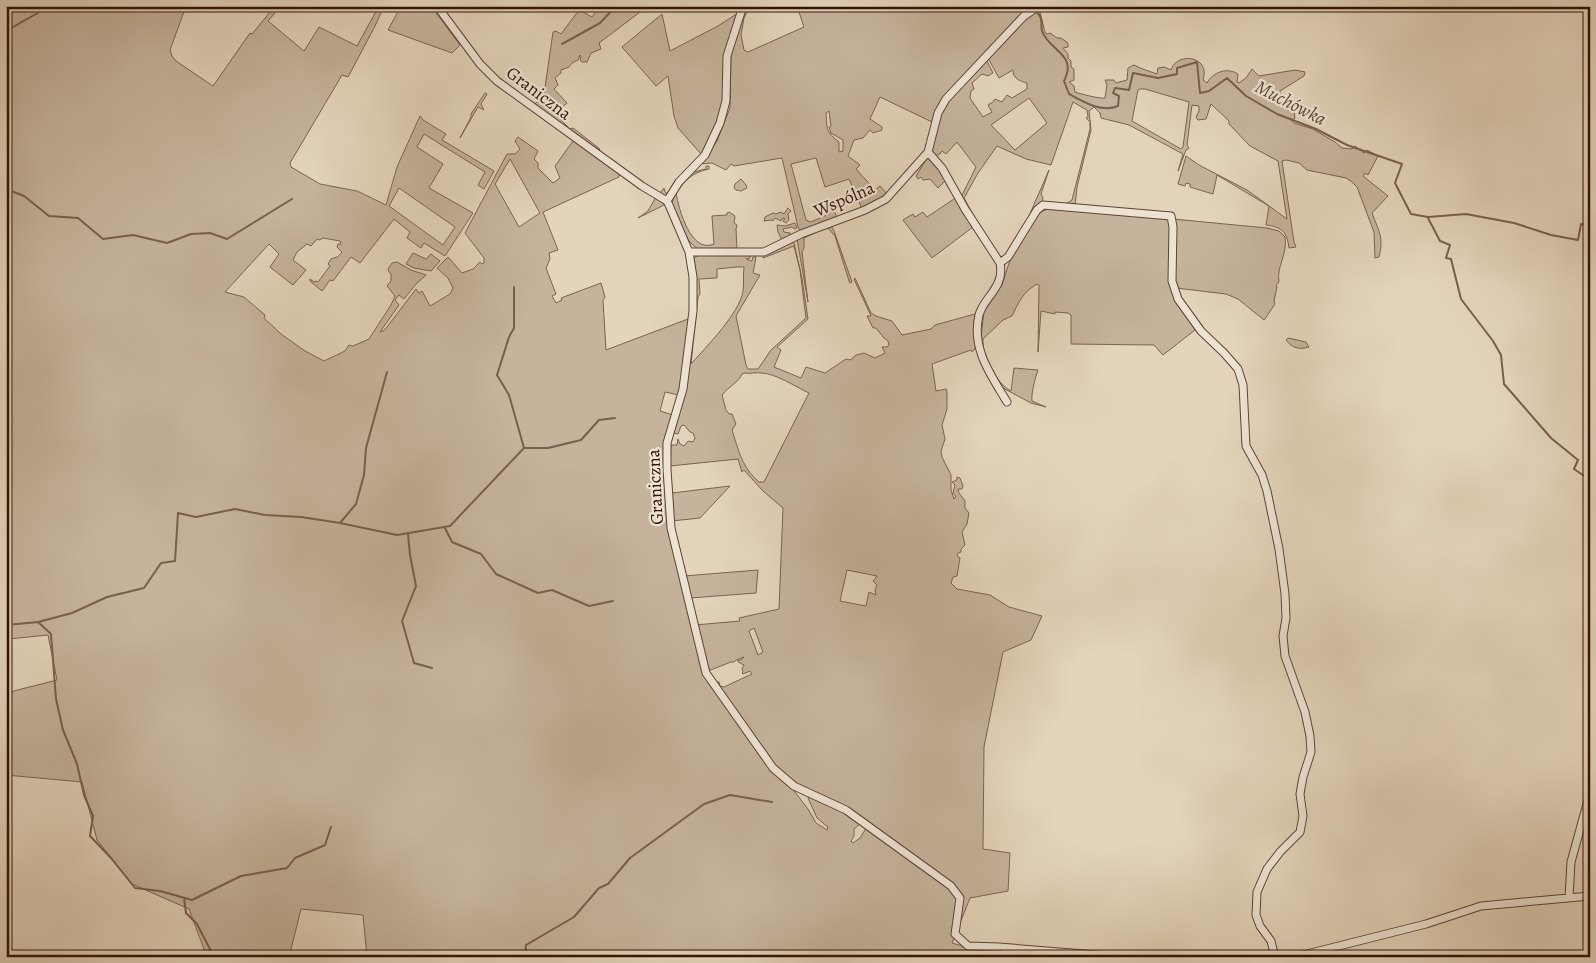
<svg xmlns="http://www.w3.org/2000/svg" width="1596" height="963" viewBox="0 0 1596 963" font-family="Alegreya,serif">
<rect width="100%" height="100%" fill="#e3d4bb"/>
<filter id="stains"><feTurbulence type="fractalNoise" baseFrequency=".004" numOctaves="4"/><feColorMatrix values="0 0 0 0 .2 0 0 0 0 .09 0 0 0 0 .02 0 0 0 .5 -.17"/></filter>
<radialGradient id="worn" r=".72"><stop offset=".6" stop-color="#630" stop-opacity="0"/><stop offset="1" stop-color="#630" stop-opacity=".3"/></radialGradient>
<path fill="#c5b39c" stroke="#7c6251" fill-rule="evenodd" d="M 6,6 L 186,6 L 170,50 L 172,56 L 176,61 L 213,86 L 250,33 L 252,34 L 275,6 L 281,6 L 268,21 L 304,51 L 319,27 L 357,46 L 379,6 L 384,6 L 375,26 L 348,77 L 342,75 L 290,163 L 291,167 L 320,184 L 357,191 L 386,205 L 397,167 L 420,116 L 423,120 L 446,134 L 442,140 L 494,171 L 484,189 L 478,185 L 485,172 L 424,134 L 417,147 L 443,164 L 429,188 L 473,213 L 445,256 L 424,243 L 421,248 L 407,238 L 410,232 L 394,219 L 360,263 L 351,257 L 333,281 L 330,280 L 322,291 L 310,281 L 310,279 L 314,282 L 316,281 L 318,282 L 330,266 L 328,264 L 331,259 C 338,256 337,259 342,252 L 337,247 L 338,244 L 341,244 L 340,241 L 323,238 L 319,240 L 317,239 L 311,246 L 307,244 L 297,252 L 293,260 L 306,270 L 293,285 L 270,267 L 279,254 L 269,244 L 225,292 L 244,297 L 265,315 L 264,318 L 281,334 L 305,351 L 324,361 L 345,351 L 349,345 L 353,346 L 369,339 L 391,305 L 395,296 L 387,286 L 391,281 L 391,274 L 389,272 L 388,269 L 392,263 L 397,262 L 411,270 L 426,275 L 416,284 L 404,299 L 399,295 L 395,300 L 399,305 L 380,332 L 383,331 L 387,327 L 416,289 L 419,293 L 422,291 L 430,306 L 450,294 L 453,288 L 448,278 L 437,268 L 448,257 L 462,273 L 473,269 L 480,262 L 482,264 L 484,263 L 484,258 L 465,233 L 507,154 L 515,154 L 520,149 L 515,141 L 518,137 L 538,151 L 534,159 L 538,163 L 538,168 L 553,183 L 560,178 L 555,166 L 573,141 L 619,173 L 619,177 L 543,212 L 558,250 L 549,253 L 550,259 L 546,268 L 556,294 L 552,296 L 556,303 L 562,300 L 561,298 L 601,283 L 605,297 L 603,300 L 606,350 L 688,319 C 693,342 684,372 679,395 L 665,392 L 660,411 L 673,415 L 671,418 L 672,424 L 668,430 L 666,439 L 664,457 L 670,536 L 704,673 L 710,682 L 719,682 L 720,686 L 724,687 L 752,674 L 750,671 L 743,674 L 742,673 L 743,672 L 742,668 L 744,665 L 738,662 L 738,660 L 741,660 L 744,657 L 736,660 L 734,662 L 731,662 L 708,671 L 706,667 L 695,625 L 740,621 L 739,618 L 779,609 L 783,508 L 763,491 L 744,470 L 742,472 L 738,459 L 670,466 L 671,445 L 677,445 L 678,439 L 680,444 L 684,446 L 688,441 L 693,442 L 695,438 L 693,433 L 690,432 L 684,425 L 681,426 L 678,434 L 674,433 L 673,430 C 689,386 700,308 692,262 L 695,257 L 702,254 L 750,254 L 750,258 L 746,259 L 752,261 L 753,257 L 756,257 L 753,273 L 760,275 L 736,316 L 746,365 L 748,369 L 758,369 L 771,350 L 806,318 L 800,270 L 794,246 L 763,258 L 763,255 L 793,241 L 794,243 L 802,278 L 808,319 L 777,347 L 781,350 L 774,367 L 801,378 L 806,367 L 825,373 L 846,359 L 850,360 L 856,355 L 864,353 L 875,358 L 885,353 L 882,347 L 887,347 L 889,345 L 888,341 L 884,338 L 876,328 L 873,328 L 867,316 L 871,316 L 854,279 L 855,278 L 871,313 L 876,316 L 892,321 L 902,335 L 931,329 L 935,325 L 975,314 L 994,287 L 998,278 L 997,265 L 973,227 L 932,258 L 903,220 L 913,214 L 915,217 L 923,212 L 927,217 L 957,197 L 998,263 C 1004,285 985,295 979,314 C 975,323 977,336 978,346 L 975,347 L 975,349 L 972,352 L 971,350 L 932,364 L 936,391 L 946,389 L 947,390 L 947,409 L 942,425 L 945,439 L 941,451 L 942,457 L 951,475 L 951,490 L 954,499 L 956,496 L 953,493 L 955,485 L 952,482 L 957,480 L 957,477 L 960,478 L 963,486 L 962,489 L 958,489 L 959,493 L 965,501 L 965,508 L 969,513 L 967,524 L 962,532 L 965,545 L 961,549 L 961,552 L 958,553 L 957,556 L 960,558 L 957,576 L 953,577 L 951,583 L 957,589 L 990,595 L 1009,607 L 1042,616 L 1031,640 L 1003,652 L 984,747 L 983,849 L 1010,853 L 1008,891 L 970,898 L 952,943 L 1000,957 L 367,957 L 363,915 L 301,909 L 289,957 L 207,957 L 189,909 L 132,884 L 97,840 L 82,782 L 6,775 L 6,693 L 57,680 L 48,635 L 9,639 L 6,651 ZM 510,159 L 540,213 L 519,227 L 495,184 ZM 399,188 L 455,227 L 443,245 L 389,206 ZM 736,267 L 744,267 C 743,275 744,283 743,291 C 740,313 706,347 691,364 L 698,297 L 700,294 L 699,279 L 717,278 L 717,269 ZM 745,373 C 751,374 755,372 761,373 C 775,373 796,387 809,393 L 764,482 L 759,482 C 742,467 739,452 732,430 L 736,424 L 732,414 L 729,414 L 726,410 L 722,395 C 728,387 739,382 742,374 ZM 847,570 L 877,576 L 873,581 L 877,585 L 875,590 L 876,595 L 869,592 L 866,606 L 840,601 ZM 754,628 L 763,652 L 758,655 L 749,631 ZM 790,781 C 816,795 848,804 868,825 L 860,838 L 853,843 L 851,841 L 854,836 L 854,829 L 860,824 C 853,811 823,802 810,795 L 808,798 L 817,818 L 828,827 L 827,830 L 816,823 L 808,809 L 788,783 Z
M 401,6 L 431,6 L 460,45 L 452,53 L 388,30 Z
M 600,6 L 648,6 L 599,43 L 601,49 L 591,53 L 587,62 L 582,62 L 580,60 L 581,56 L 580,55 L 578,60 L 572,63 L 569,67 L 561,70 L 561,73 L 555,78 L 558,85 L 554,89 L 567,103 L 559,110 L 560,119 L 570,129 L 573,128 L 600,149 L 597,152 L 533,106 L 544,94 L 553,32 L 556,31 L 561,34 L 579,10 L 592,17 Z
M 741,6 L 742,6 L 734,27 L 726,56 L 725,100 L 720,122 L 703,155 L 666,197 L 660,193 L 664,188 L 665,192 L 668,194 L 701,154 L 678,128 L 674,116 L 668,76 L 656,86 L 622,47 L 662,14 L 670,51 L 718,26 L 738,13 Z
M 746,6 L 750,6 L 744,18 L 741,35 L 744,50 L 748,52 L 804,27 L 797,6 L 1002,6 L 1008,13 L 1006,6 L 1034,6 L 1018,21 L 1015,20 L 1016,23 L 951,88 L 945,96 L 932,122 L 880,97 L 870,119 L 882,127 L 882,130 L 873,133 L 870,130 L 863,138 L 854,140 L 848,156 L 860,165 L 856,169 L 875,190 L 880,186 L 887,194 L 890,193 L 862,209 L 849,179 L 825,187 L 816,158 L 791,164 L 806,220 L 811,222 L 829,214 L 832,205 L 837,218 L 800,231 L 798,227 L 782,158 L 734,166 L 731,164 L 726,170 L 712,163 L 699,164 L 706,158 L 717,141 L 730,108 L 731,54 ZM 829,111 L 831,126 L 829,127 L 831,133 L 843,140 L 843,151 L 839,152 L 839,142 C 826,132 827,129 826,113 Z
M 1038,10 L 1040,12 L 1045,32 L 1047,34 L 1050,33 L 1057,38 L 1061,38 L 1068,43 L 1068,47 L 1063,48 L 1068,54 L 1068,58 L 1071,61 L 1071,67 L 1074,69 L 1074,80 L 1069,82 L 1074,86 L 1075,92 C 1081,94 1100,99 1105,98 L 1107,85 L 1105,80 L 1114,80 L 1116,83 L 1127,80 L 1128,68 L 1134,65 C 1141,69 1149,71 1157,74 L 1158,68 L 1164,67 L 1171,70 C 1176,52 1211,55 1203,80 L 1207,83 C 1213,72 1227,67 1238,74 L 1237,82 L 1239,83 L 1246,78 L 1252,69 L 1259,76 L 1295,70 L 1305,72 L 1304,76 L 1280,91 L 1280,99 L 1294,111 L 1295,118 L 1291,120 L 1294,123 L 1313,129 L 1335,142 L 1342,148 L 1352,149 L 1355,146 L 1364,153 L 1367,150 L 1378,156 L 1368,175 L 1365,173 L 1363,176 L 1388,196 L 1372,213 C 1379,232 1384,237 1379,257 L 1375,258 L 1374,232 L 1357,187 L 1352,182 L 1346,178 L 1307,170 L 1299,163 L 1286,160 L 1282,161 L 1294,242 L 1296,247 L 1289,248 C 1287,232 1282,227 1266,225 L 1269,206 L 1217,175 L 1213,194 L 1190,187 L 1190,184 L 1186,183 L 1185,186 L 1178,184 L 1186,156 L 1199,165 L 1247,190 L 1287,219 L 1278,161 L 1250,146 L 1229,124 L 1229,121 L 1211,104 L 1206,119 L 1198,120 L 1196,117 L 1199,111 L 1199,106 L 1192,105 L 1187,145 L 1189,148 L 1186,150 L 1178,171 L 1183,154 L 1129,125 L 1101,118 L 1100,113 L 1094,107 L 1089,111 L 1091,130 L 1077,187 L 1075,206 L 1064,205 L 1072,200 L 1090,129 L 1090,122 L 1086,118 L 1088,117 L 1087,110 L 1073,102 L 1051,165 L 1026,159 L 997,146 L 978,173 L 964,198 L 983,232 L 998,255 L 1002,257 L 1005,256 L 1002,258 L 998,256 L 961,197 L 976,167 L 957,142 L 946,154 L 942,151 L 940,154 L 935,156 L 931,152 L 939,116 L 944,107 L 986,59 L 993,73 L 988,76 L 982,74 L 972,83 L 974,89 L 971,91 L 970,98 L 983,117 L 992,112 L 988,105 L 993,102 L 995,99 L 1002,102 L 1007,95 L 1012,98 L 1027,89 L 1027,83 C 1020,81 1013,79 1013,70 L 999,78 L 988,58 L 1028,17 ZM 1140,89 L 1145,89 L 1189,102 L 1183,147 L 1181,149 L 1132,121 L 1138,90 ZM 1029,98 L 1047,123 L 1015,150 L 991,125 Z
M 485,93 L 487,94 L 481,104 L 484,110 L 478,107 L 460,138 L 471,117 L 471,114 Z
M 927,158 L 931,158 L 946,180 L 938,188 L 930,179 L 923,180 L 921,177 L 918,179 L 916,176 Z
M 706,166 L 709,166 L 709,169 C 692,172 685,181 676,193 C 679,210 691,254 714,244 L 712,216 L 727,215 L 727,213 L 729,212 L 735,216 L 734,223 L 737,225 L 736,229 L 737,250 L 698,249 C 684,241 678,217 671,203 L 673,201 L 672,196 L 690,173 L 706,169 Z
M 1049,170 L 1041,194 L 1043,198 L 1042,203 L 1026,223 Z
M 741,179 L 746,185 L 747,188 L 741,191 L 736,190 L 734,188 L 735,184 Z
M 656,197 L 664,203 L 664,205 L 638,218 L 648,211 Z
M 788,208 L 791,211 L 788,214 L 789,220 L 786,223 L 783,221 L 785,219 L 783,218 L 781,221 L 775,218 L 773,221 L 771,220 L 764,221 L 765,217 L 773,213 L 776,214 L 781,212 L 784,214 Z
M 1049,208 L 1167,219 L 1170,223 L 1171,283 L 1195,326 L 1195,330 L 1163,355 L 1154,345 L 1071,344 L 1071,315 L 1068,313 L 1055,312 L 1055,314 L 1041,311 L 1038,352 L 1039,285 L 1037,284 C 1022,293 1019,302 1012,316 L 1003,320 L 983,339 C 982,357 996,383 1011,391 L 1014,368 L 1038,370 C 1035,378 1031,394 1032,401 L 1046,407 L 1031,403 L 1003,388 L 991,371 L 980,345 L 984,312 L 1002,285 L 1009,263 L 1038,214 Z
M 1173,219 L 1267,228 L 1279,231 L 1285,237 C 1288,254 1276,267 1279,282 L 1276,285 L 1277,287 L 1274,301 L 1275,304 L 1265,319 L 1264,320 L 1238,299 L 1226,294 L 1176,288 Z
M 795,223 L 797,228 L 795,229 L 792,227 L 783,229 L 784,232 L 790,233 L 790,236 L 782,240 L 778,232 L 777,225 L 785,226 Z
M 831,226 L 834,231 L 852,282 L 850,283 L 849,281 L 835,236 L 827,227 L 804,238 L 804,248 L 802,252 L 808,302 L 797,239 Z
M 413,253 L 426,259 L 431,254 L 440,261 L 431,271 L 414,268 L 406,264 Z
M 1288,338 L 1306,342 L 1309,347 C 1299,350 1292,348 1286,340 Z
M 671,475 L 672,493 L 730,486 L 700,518 L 672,521 L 669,476 Z
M 758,570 L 756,593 L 690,598 L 684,576 Z"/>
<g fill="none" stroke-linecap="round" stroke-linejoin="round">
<path stroke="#795f4d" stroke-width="2" d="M 1022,6 L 1022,8 L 1026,6
M 1032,6 C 1035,10 1040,14 1041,19 C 1042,23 1041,28 1042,31 C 1049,51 1078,54 1064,81 L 1069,94 C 1083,102 1102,113 1118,106 L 1119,96 L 1113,93 L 1115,88 L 1129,90 L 1133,73 L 1158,78 L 1177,74 L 1177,68 L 1197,62 L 1200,93 L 1209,91 L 1227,78 L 1246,96 L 1277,114 L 1316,129 L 1347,145 L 1402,164 L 1395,183 L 1411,214 L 1428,217 L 1466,214 L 1514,223 L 1551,235 L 1578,240 L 1581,224 L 1590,225
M 6,31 L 50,6
M 562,44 L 600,23 L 616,6
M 6,189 L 24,196 L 49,216 L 78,218 L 103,239 L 133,235 L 167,243 L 191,234 L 210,233 L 227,239 L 292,199
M 1428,218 L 1440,241 L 1450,245 L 1446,258 L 1451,259 L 1461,299 L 1493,341 L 1501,355 L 1504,384 L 1551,438 L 1578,460 L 1574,469 L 1590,480
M 524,448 L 548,448 L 581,440 L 599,420 L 615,418
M 340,523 L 356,504 L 364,475 L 366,448 L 387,372
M 445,528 L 452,542 L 481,554 L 496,574 L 538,593 L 552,590 L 589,606 L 613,601
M 408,534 L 410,555 L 416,586 L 402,621 L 414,663 L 432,668
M 38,622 L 51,634 L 56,699 L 63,730 L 77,764 L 84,795 L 93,816 L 90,836 L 111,858 L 135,888 L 160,891 L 192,900 L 241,876 L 287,868 L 295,858 L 325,845 L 331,827
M 6,625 L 38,622 L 72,613 L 107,597 L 144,588 L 161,563 L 175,561 L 178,513 L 196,517 L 235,509 L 265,515 L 301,517 L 340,523 L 397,535 L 450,526 L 524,448 L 509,395 L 497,375 L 509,337 L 514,328 L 514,287
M 184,898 L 186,913 L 197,924 L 214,957
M 525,957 L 526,945 L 574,917 L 599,888 L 608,884 L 630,858 L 704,804 L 730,795 L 772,802"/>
<defs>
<path id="street" d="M 437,6 L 480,64 L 497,81 L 642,186 L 667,201 L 669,205 L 689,252 L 693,277 L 693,311 L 683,389 L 667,443 L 667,469 L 671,528 L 706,673 L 773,768 L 794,786 L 846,810 L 951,886 L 960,898 L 955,934 L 968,946 L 999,947 L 1121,957
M 928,152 L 942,168 L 965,209 L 1000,263 C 1005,288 984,296 979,315 C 971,349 991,375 1007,402
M 667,201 L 679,182 L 705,155 L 720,123 L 726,101 L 727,56 L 743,6
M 689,252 L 764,252 L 801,234 L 865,210 L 886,199 L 928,152 L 938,113 L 946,99 L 1024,16 L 1039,6
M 1000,263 L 1008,257 L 1037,210 L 1043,205 L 1171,216 L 1173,227 L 1172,281 L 1178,299 L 1201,331 L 1224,353 L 1238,369 L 1243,385 L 1246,446 L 1262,475 L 1267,491 L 1279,549 L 1285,594 L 1286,618 L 1283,636 L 1285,656 L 1305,712 L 1310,736 L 1311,752 L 1303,777 L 1300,794 L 1303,816 L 1300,832 L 1280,852 L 1267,869 L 1257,892 L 1256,915 L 1260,926 L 1271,941 L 1275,957
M 1569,898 L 1571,862 L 1590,793
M 1295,957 L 1426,924 L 1481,906 L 1590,896"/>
</defs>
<use href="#street" stroke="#5f4233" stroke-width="9"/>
<use href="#street" stroke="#ede3d3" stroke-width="7"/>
</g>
<g text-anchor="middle" stroke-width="4.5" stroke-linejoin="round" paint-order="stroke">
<g font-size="18" fill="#331206" stroke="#ede3d3">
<text transform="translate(539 93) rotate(37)" y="6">Graniczna</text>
<text transform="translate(844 199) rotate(-23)" y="6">Wspólna</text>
<text transform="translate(655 487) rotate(-93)" y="6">Graniczna</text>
</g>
<g font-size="19" font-style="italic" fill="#614536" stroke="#ede3d3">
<text transform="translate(1291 102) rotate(27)" y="7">Muchówka</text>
</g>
</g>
<rect width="1596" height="963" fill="none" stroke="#e3d4bb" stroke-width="25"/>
<rect x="8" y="8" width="1581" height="948" fill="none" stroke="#331206" stroke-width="2.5"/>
<rect x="12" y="12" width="1571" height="938" fill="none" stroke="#331206"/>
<rect width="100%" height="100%" filter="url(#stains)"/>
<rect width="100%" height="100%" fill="url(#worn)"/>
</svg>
